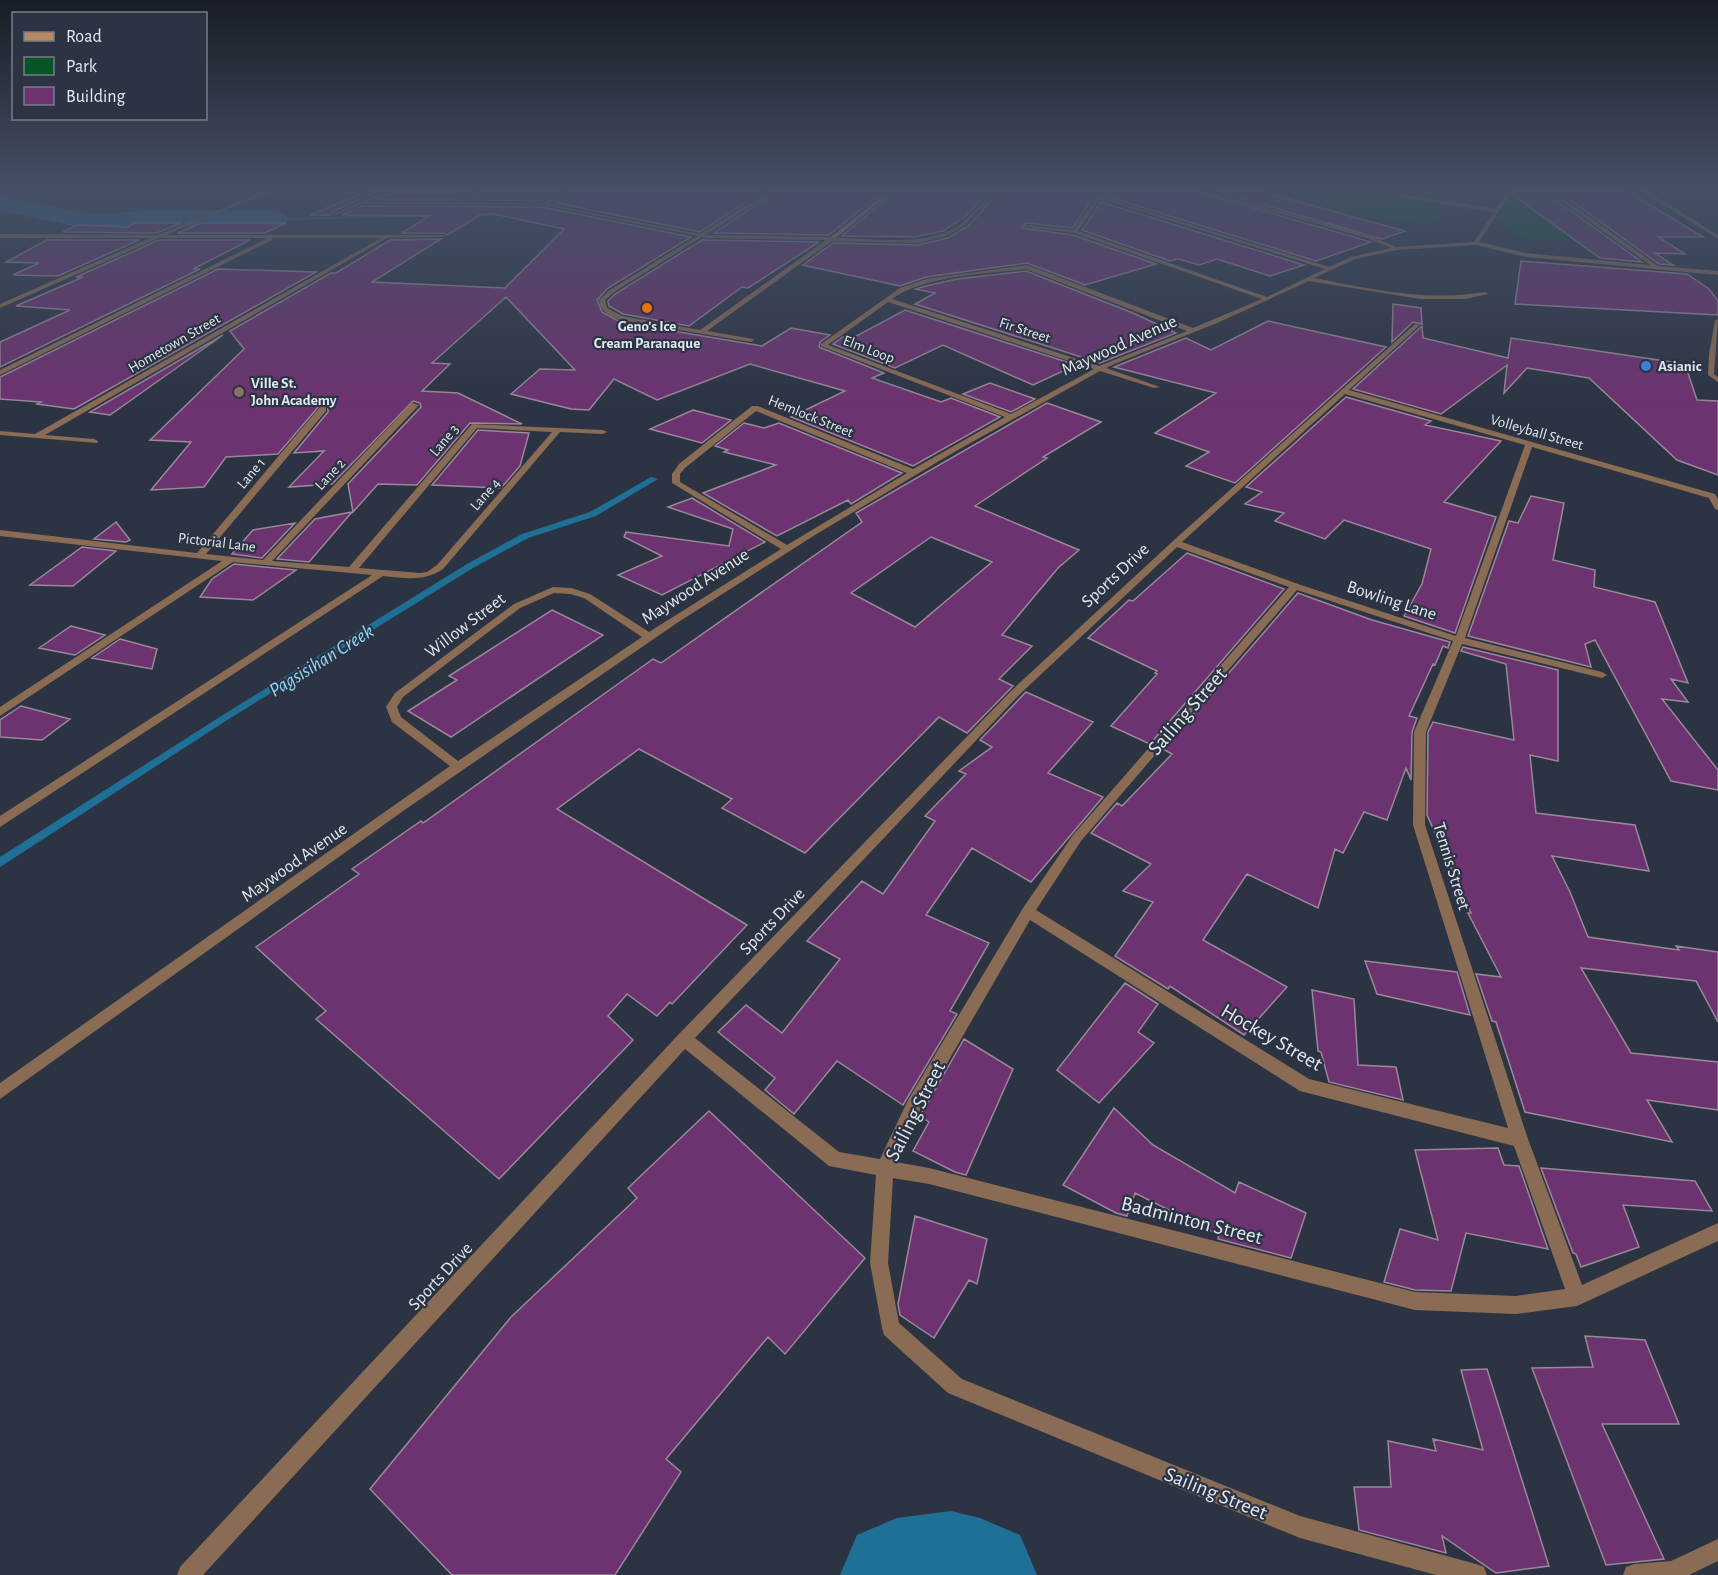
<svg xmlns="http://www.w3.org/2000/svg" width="1718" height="1575" viewBox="0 0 1718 1575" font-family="'Alegreya Sans',sans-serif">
<rect width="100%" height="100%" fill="#2c3443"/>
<path fill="#065527" d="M 1260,187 L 1400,187 L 1395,194 L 1444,204 L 1431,225 L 1375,219 Z
M 1510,195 L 1524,203 L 1577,215 L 1588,223 L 1581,223 L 1604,240 L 1518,238 L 1494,219 Z"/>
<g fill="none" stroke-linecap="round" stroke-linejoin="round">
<path fill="#1f7096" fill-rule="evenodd" d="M 430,214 L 432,216 L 275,220 L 273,219 Z
M 466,214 L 517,215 L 519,216 L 464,216 Z
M 651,477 L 658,479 L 596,516 L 528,538 L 473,568 L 232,717 L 0,867 L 0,857 L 226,713 L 467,564 L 522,534 L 590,512 Z"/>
<path fill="#1f7096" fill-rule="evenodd" d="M 0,196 L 91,214 L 166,210 L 275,211 L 284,214 L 288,219 L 284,224 L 275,227 L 166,226 L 91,230 L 0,210 Z
M 951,1511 L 980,1518 L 1020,1535 L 1037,1575 L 840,1575 L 857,1535 L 897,1518 Z"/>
</g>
<path fill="#6d3270" stroke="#988898" stroke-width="1.5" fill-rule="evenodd" d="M 377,187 L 387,187 L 332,212 L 331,215 L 310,215 Z
M 403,187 L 478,187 L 455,200 L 378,200 Z
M 492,187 L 567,187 L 541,201 L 470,200 Z
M 581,187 L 770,187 L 700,232 L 555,203 Z
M 783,187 L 889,187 L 829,235 L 714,233 Z
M 900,187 L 993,187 L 966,216 L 943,231 L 914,237 L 842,236 Z
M 1003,187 L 1100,187 L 1073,228 L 1026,223 L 1021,228 L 1073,235 L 1156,264 L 1085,285 L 1027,263 L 926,277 L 900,286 L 803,265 L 833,243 L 918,245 L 948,238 L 968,226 Z
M 1110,187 L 1181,187 L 1371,242 L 1316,261 L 1105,196 Z
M 1202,187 L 1245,187 L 1405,231 L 1382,239 Z
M 1552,187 L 1622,188 L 1703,237 L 1658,237 L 1685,254 L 1655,253 L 1673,265 L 1659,264 Z
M 1546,193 L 1642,262 L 1600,258 L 1513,195 Z
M 1101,202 L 1304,265 L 1270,276 L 1217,259 L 1199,265 L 1178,259 L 1170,261 L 1082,230 Z
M 362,206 L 543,207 L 691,237 L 608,288 L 597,300 L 602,312 L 620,322 L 762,346 L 791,328 L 830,335 L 820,342 L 819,347 L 884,373 L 872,378 L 941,402 L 951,398 L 1000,417 L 913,466 L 791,417 L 845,391 L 750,364 L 657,400 L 614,379 L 589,410 L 571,409 L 511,394 L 540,369 L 575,370 L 506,297 L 432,363 L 450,364 L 422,391 L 458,393 L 522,424 L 470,423 L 417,485 L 378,484 L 353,512 L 348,484 L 421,407 L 420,403 L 413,401 L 332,484 L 289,487 L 324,451 L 294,453 L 328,412 L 328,405 L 320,405 L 278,454 L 226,457 L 204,487 L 151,490 L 191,442 L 150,440 L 244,349 L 230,331 L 331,273 L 336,273 L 390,240 L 441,239 L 372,282 L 505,288 L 564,229 L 494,214 L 482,214 L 447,235 L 443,233 L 402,233 L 429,216 L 342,215 Z
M 134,223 L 181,223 L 157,233 L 63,232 L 77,225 L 128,227 Z
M 201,223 L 286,223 L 265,233 L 177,233 Z
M 47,240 L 139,240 L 58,276 L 13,275 L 39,263 L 6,262 Z
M 159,240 L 250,240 L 193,269 L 200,269 L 0,367 L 0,342 L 70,310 L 16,306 L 83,277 L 76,277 Z
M 702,240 L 704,240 L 819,242 L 748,288 L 742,287 L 689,326 L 623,314 L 609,306 L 608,301 L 615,294 Z
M 1521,261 L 1687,274 L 1709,289 L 1718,301 L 1718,315 L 1515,304 Z
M 218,269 L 316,272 L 74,409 L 37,404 L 41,402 L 0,399 L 0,377 Z
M 1026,271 L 1133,313 L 1176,333 L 1100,363 L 915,304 L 935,293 L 916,289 L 922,287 L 957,279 Z
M 1393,304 L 1421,308 L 1422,324 L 1413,322 L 1392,342 Z
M 905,310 L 1076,365 L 1033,385 L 943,345 L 895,368 L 833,344 L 843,337 L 851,339 Z
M 1268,321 L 1386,347 L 1235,483 L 1186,466 L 1209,452 L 1155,433 L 1216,393 L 1114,367 L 1186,338 L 1211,350 Z
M 1422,326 L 1423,338 L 1508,358 L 1511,338 L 1685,364 L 1697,400 L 1718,401 L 1718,475 L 1677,460 L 1589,378 L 1527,368 L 1504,393 L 1507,365 L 1441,414 L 1353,389 Z
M 223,335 L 110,415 L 90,412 Z
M 990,383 L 1035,399 L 1011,412 L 963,394 Z
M 1346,397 L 1431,421 L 1425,425 L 1501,441 L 1444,502 L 1496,517 L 1455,633 L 1404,616 L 1422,584 L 1431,549 L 1344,520 L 1325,539 L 1275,521 L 1284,513 L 1245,504 L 1262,492 L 1246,487 Z
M 1047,403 L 1101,422 L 1043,457 L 1047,458 L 975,506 L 1079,550 L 1058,568 L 1002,635 L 1032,646 L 999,679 L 1013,686 L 967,733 L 939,717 L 805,853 L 722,808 L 732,799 L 639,749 L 557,809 L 747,925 L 672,1004 L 670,1002 L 657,1016 L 627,994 L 608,1016 L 633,1040 L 499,1179 L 316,1019 L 326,1011 L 256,947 L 359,874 L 352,869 L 421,821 L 423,823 L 653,659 L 661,663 L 862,522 L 856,513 ZM 931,537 L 992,562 L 915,627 L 851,593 Z
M 693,410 L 731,420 L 702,443 L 650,429 Z
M 744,423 L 764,428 L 779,423 L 902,473 L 851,504 L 848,500 L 777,536 L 703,493 L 776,465 L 724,452 L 728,450 L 715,446 Z
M 478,430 L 529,433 L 520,466 L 501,488 L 432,485 Z
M 1531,496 L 1564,503 L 1553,560 L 1595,570 L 1594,587 L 1655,602 L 1688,683 L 1671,679 L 1688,702 L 1662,699 L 1718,770 L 1718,790 L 1671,781 L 1595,640 L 1585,644 L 1591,667 L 1468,636 L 1509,521 L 1518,523 Z
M 692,498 L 765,542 L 662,595 L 618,575 L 662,556 L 624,537 L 626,532 L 729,546 L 733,529 L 668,507 Z
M 352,512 L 309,562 L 277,559 L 315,519 Z
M 116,522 L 130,540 L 126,542 L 94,539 Z
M 295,523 L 262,558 L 232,554 L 253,530 Z
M 82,547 L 116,551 L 73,586 L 30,585 Z
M 1187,553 L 1284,589 L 1150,744 L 1111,726 L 1157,674 L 1155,673 L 1157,671 L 1088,638 L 1129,600 L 1133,601 Z
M 234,564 L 296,570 L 253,600 L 200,597 L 212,579 Z
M 1298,593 L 1372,620 L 1450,642 L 1448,648 L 1443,646 L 1435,665 L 1433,664 L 1409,716 L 1417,718 L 1412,732 L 1411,780 L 1406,768 L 1387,820 L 1364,812 L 1343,853 L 1335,849 L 1318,908 L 1247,874 L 1203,940 L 1287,987 L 1244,1035 L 1170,986 L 1168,989 L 1115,956 L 1153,902 L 1123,891 L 1151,864 L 1091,833 L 1117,803 L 1122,806 L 1172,754 L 1163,749 Z
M 552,610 L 603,635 L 451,737 L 408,711 L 457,680 L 449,676 Z
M 71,626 L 105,635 L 75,655 L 39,648 Z
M 120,639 L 157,649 L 152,669 L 92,658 Z
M 1463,647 L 1558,670 L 1558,761 L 1530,755 L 1536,813 L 1635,825 L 1649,871 L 1552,856 L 1570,892 L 1588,937 L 1679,950 L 1676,946 L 1718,952 L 1718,1022 L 1696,981 L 1581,968 L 1631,1053 L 1718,1062 L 1718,1110 L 1647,1100 L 1672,1142 L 1525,1112 L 1496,1022 L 1492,1021 L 1476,974 L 1501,977 L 1468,913 L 1471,913 L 1427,815 L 1428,732 L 1433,722 L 1514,740 L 1506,664 L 1461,651 Z
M 1026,692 L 1093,722 L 1048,773 L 1103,797 L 1031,882 L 972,848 L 926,915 L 989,943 L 950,1011 L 957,1014 L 903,1105 L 837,1061 L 794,1114 L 765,1090 L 775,1078 L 718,1032 L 746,1005 L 782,1033 L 840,959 L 807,941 L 862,881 L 883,894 L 935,821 L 925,816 L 966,774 L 959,771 L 992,747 L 980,740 Z
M 21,706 L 70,719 L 42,740 L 0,737 L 0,720 Z
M 1365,961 L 1457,972 L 1470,1015 L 1377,994 Z
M 1125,983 L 1158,1004 L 1138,1032 L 1154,1043 L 1099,1103 L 1057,1070 Z
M 1312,990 L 1354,999 L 1358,1065 L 1396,1067 L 1403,1100 L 1329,1082 L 1321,1052 L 1318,1051 Z
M 964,1039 L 1013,1069 L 966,1175 L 955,1172 L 913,1151 L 929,1122 L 920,1116 Z
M 1114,1108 L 1153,1145 L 1235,1193 L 1239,1182 L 1306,1213 L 1291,1258 L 1218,1239 L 1219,1235 L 1135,1193 L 1127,1216 L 1116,1213 L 1063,1185 Z
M 709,1111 L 865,1258 L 785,1354 L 768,1337 L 666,1459 L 681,1472 L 615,1575 L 452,1575 L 370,1489 L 511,1317 L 637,1198 L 628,1188 Z
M 1498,1148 L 1504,1165 L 1519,1166 L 1548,1249 L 1466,1233 L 1451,1291 L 1415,1290 L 1384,1282 L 1400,1229 L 1438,1240 L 1415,1150 Z
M 1541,1168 L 1695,1181 L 1712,1211 L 1623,1205 L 1639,1247 L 1581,1267 L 1576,1254 L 1573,1253 Z
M 915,1216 L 987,1239 L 977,1284 L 969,1280 L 934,1338 L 900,1315 L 898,1304 Z
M 1585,1336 L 1645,1340 L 1679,1424 L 1602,1424 L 1664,1559 L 1606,1565 L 1532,1368 L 1593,1367 Z
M 1487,1369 L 1549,1566 L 1496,1573 L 1442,1536 L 1446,1553 L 1359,1530 L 1354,1487 L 1391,1487 L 1388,1441 L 1436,1451 L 1433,1439 L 1483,1450 L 1461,1370 Z"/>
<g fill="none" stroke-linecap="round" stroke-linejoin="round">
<path fill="#8a6b53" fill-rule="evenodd" d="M 275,187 L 282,187 L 166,235 L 443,235 L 446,237 L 387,238 L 45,435 L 94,439 L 98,441 L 97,443 L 0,435 L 0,431 L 35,434 L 381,238 L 272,238 L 272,240 L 0,375 L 0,370 L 268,238 L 159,238 L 0,308 L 0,304 L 150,238 L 0,238 L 0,234 L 157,235 Z
M 394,187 L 401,187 L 368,202 L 456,202 L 484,187 L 490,187 L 461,202 L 542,203 L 573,187 L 579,187 L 548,204 L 700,234 L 775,187 L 781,187 L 706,235 L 830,237 L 834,235 L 836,238 C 872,238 925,247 956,227 C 972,216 983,201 996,187 L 1001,187 L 966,224 L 947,236 L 918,243 L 832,241 L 707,331 L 753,339 L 754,340 L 751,342 L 620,320 C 610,316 600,312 599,300 L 610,290 L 697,236 L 543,205 L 362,204 L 337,215 L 333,214 ZM 702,237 L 704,238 L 826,240 L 700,330 L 622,316 L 607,308 L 605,300 L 614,292 Z
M 1103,187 L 1108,187 L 1102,197 L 1329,267 L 1351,257 L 1391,248 L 1367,238 L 1183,187 L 1192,187 L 1371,236 L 1396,247 L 1474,242 L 1494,212 L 1401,197 L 1405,187 L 1410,187 L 1406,195 L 1496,209 L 1508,191 L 1548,187 L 1658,266 L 1718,271 L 1718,275 L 1526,257 L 1476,245 L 1397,250 L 1355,259 L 1314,278 C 1371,289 1427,302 1485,292 L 1488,294 L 1465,299 L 1420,299 L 1309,281 L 1217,323 L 1114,364 L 1106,368 L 1160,387 L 1154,388 L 1100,371 L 956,451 L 815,535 L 677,623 L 406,809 L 0,1099 L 0,1083 L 450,766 L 392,722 L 386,707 L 395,693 L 514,604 L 553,587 L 571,588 L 590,594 L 649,632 L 781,549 L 672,483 L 672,474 L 679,464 L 752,406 L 758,406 L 913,469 L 1005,417 L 821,346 L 821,344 L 900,288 L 926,279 L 1027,265 L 1193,328 L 1262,299 L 1074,233 L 1023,227 L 1026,225 L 1074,230 ZM 1547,191 L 1650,265 L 1526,253 L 1479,242 L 1511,193 ZM 1100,199 L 1325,269 L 1267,297 L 1078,231 ZM 1026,269 L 1187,331 L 1099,366 L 892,299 C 925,275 986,274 1026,269 ZM 888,302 L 1094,369 L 1011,414 L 828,345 ZM 756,411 L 907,473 L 787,545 L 680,482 L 680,474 L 685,468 ZM 554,593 L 570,594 L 584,598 L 642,637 L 458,761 L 401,717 L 397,707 L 403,697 L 520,608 Z
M 1635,187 L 1641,187 L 1718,235 L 1718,239 Z
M 1718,319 L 1714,374 L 1718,377 L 1718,382 L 1708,375 L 1709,354 L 1715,321 Z
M 1415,324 L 1420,325 L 1349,390 L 1715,494 L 1718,499 L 1718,510 L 1715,509 L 1709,498 L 1532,447 L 1465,638 L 1602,672 L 1607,675 L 1602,678 L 1462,644 L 1426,732 L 1425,825 L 1528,1139 L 1582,1285 L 1718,1223 L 1718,1241 L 1577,1306 L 1516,1314 L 1415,1310 L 929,1184 L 893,1178 L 888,1263 L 899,1323 L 962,1379 L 1300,1516 L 1476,1564 L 1484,1567 L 1487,1575 L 1436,1575 L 1300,1538 L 948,1393 L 884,1335 L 882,1328 L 870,1263 L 876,1175 L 829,1166 L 685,1049 L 203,1575 L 177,1575 L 180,1567 L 679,1034 L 1011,691 L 1173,541 ZM 1345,394 L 1525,445 L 1456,636 L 1298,584 L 1182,542 ZM 1177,547 L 1289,587 L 1073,835 L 1023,908 L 908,1100 L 880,1159 L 839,1152 L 695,1038 L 1019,695 ZM 1297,590 L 1453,641 L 1414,732 L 1413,825 L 1508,1128 L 1309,1079 L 1036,910 L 1081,841 ZM 1030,920 L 1300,1091 L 1514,1146 L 1565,1289 L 1516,1296 L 1415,1292 L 929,1168 L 896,1162 L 920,1110 Z
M 412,403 L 419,405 L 272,561 L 349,567 L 472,424 L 603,430 L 607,432 L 603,434 L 560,432 L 443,569 C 424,582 405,578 383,576 L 0,827 L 0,816 L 372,575 L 233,562 L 0,716 L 0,707 L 222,561 L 0,536 L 0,530 L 197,553 L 320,407 L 326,407 L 326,411 L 206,554 L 263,560 ZM 477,428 L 552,432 L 437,565 L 427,572 L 420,573 L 359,568 Z
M 1718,1539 L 1718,1561 L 1689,1575 L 1623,1575 L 1626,1567 L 1634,1564 L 1671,1561 Z"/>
<path fill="#ba8962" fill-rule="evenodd" d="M 893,187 L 898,187 L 836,238 L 832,238 L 832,236 Z"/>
</g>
<linearGradient id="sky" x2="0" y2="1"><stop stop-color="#181d25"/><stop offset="0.46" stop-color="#455066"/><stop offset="1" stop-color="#455066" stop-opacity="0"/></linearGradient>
<rect width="1718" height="408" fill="url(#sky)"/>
<circle fill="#e8710a" stroke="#2c3443" stroke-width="2" cx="647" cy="308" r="6"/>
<circle fill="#3f7fe0" stroke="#2c3443" stroke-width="2" cx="1646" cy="366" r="6"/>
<circle fill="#8d6e63" stroke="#2c3443" stroke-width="2" cx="239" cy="392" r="6"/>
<g text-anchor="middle" stroke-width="4.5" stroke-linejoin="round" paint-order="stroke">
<g font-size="15" font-weight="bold" fill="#e2e8f1" stroke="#2c3443" text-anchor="start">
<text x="647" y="331" text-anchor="middle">Geno’s Ice<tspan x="647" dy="17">Cream Paranaque</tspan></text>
<text x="1658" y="371">Asianic</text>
<text x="251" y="388">Ville St.<tspan x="251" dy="17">John Academy</tspan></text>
</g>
<g font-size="15" fill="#e2e8f1" stroke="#2c3443">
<text transform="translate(1025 330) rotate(18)" y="5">Fir Street</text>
<text transform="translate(174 343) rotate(-30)" y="5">Hometown Street</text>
<text transform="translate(869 349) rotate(21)" y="5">Elm Loop</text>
<text transform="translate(811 416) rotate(22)" y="5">Hemlock Street</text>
<text transform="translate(1537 432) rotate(16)" y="5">Volleyball Street</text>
<text transform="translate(444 440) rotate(-50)" y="5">Lane 3</text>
<text transform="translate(251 473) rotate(-50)" y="5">Lane 1</text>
<text transform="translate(330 474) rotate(-47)" y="5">Lane 2</text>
<text transform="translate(485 494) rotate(-49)" y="5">Lane 4</text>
<text transform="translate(217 542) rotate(7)" y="5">Pictorial Lane</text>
</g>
<g font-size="18" fill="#e2e8f1" stroke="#2c3443">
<text transform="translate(1119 345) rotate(-24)" y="6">Maywood Avenue</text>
<text transform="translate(1115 575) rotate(-43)" y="6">Sports Drive</text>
<text transform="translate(695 586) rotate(-33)" y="6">Maywood Avenue</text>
<text transform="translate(1392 600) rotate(18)" y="6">Bowling Lane</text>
<text transform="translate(465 625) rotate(-37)" y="6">Willow Street</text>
<text transform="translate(294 862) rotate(-35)" y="6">Maywood Avenue</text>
<text transform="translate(1452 866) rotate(73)" y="6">Tennis Street</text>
<text transform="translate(772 921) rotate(-46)" y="6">Sports Drive</text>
<text transform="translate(440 1276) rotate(-47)" y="6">Sports Drive</text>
</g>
<g font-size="20" font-style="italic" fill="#90d6fd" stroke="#2c3443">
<text transform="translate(321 660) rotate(-32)" y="7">Pagsisihan Creek</text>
</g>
<g font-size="21" fill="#e2e8f1" stroke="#2c3443">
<text transform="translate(1187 711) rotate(-49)" y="7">Sailing Street</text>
<text transform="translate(1272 1037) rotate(30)" y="7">Hockey Street</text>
<text transform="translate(915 1111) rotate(-63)" y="7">Sailing Street</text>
<text transform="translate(1192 1220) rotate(14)" y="7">Badminton Street</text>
<text transform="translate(1216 1493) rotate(22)" y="7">Sailing Street</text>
</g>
</g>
<rect x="12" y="12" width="195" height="108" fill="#2c3443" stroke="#757c89" stroke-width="1.5"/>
<rect x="24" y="32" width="30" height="9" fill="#ba8962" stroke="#757c89" stroke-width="1.5"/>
<text x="66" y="42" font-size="18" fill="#e2e8f1">Road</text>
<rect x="24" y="57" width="30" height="18" fill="#065527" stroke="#757c89" stroke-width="1.5"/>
<text x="66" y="72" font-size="18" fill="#e2e8f1">Park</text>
<rect x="24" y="87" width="30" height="18" fill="#6d3270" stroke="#757c89" stroke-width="1.5"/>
<text x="66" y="102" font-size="18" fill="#e2e8f1">Building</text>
</svg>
